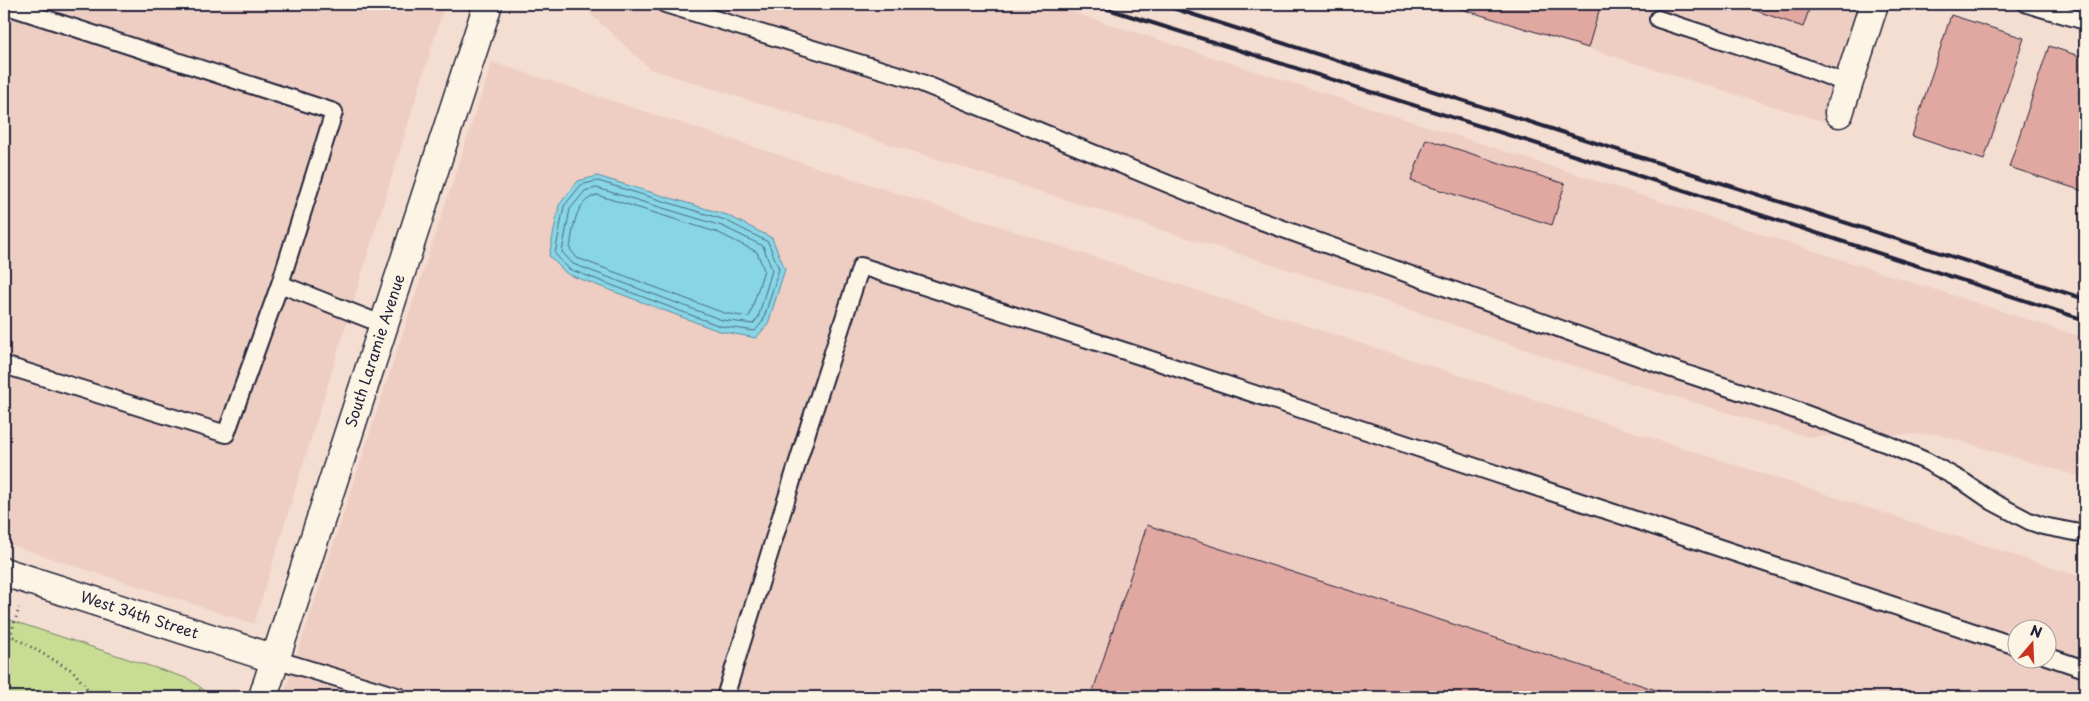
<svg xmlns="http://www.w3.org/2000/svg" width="2089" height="701" viewBox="0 0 2089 701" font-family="'Playpen Sans',sans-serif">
<rect width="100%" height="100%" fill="#f4ded1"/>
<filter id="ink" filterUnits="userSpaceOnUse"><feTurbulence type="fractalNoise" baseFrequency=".02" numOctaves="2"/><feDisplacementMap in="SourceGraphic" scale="10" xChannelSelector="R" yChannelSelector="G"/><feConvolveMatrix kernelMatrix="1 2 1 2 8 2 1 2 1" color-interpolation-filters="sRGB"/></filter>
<g filter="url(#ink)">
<path fill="#eecec3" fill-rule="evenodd" d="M 4,4 L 445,4 L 254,624 L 4,543 Z
M 580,4 L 1047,4 L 2085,338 L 2085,478 L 1936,434 L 1807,437 L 1564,363 L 1353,290 L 650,69 Z
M 1445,4 L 1865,4 L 1828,123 Z
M 492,62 L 2085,578 L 2085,697 L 283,697 ZM 2016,628 L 2046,628 L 2046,658 L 2016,658 Z"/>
<path fill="#c8dd93" stroke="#758067" d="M 4,618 L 189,679 L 204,690 L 206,697 L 4,697 Z"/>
<path fill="#87d5e5" stroke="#5f8da1" d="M 597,176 L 727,215 L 772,238 L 785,269 L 768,324 L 756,338 L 719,331 L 567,274 L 549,256 L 559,205 L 578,181 Z"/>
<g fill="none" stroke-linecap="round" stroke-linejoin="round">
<path stroke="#4a6a7f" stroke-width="1" d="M 598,181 L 725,220 L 768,242 L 779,269 L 763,321 L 755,331 L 720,326 L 569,269 L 555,254 L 564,206 L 581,185 Z
M 597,188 L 722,226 L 763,246 L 772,270 L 758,318 L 753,324 L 722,320 L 573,264 L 562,252 L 570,209 L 585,191 Z
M 597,195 L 719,233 L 757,252 L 764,270 L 750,315 L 748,317 L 724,313 L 577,258 L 570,249 C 573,230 574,201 597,195 Z"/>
</g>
<path fill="#e1a7a1" stroke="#22223b" d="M 1445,4 L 1601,4 L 1588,48 Z
M 1737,4 L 1811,4 L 1803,27 Z
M 1951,15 L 2024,38 L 1984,160 L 1912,136 Z
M 2049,46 L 2085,58 L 2085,183 L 2083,191 L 2009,167 Z
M 1426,139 L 1565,184 L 1552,225 L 1411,181 Z
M 1147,525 L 1678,697 L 1091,697 Z"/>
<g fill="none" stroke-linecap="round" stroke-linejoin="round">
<defs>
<path id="service" d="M 665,4 L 912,79 L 1239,213 L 1672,369 L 1787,407 L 1887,444 L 1926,461 L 1964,482 L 1993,502 L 2029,521 L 2043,526 L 2085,534
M 2027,4 L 2085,21
M 4,5 L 334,112 L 280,284
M 1658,19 L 1799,65 L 1848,84
M 4,365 L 226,434 L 280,284 L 384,325
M 2046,656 L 2085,669
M 275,659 L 400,697
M 725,697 L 809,426 L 861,266 L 1140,356 L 2016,646"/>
<g id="minor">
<path d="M 1839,113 L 1874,4"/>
<path id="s1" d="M 4,572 L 275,659"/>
</g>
<g id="secondary">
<path id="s2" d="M 263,697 L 488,4"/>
</g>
</defs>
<use href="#service" stroke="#22223b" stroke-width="20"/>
<use href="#minor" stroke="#22223b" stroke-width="31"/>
<use href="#secondary" stroke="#22223b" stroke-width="31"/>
<path stroke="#22223b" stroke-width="3" stroke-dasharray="1 4" stroke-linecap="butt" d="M 4,633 L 10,635 L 73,671 L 94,697
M 4,656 L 19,608
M 186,697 L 203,689"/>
<use href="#service" stroke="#fcf5e5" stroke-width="16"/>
<use href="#minor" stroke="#fcf5e5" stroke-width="28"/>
<use href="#secondary" stroke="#fcf5e5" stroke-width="28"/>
<path stroke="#22223b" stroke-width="4" d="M 1092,4 L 1671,186 L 2085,320
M 1160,4 L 2085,299"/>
</g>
</g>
<g text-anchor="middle" stroke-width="5" stroke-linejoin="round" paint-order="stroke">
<g font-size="15" fill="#22223b" stroke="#fcf5e5">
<text dy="5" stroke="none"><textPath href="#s2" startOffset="364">South Laramie Avenue</textPath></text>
<text dy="5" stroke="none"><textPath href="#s1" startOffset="142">West 34th Street</textPath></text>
</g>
</g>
<rect width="2089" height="701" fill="none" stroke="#fcf5e5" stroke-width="20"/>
<rect x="10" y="10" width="2069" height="681" fill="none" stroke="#22223b" stroke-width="2" filter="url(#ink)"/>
<g transform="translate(2032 644) rotate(19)"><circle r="24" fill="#fcf5e5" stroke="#a5a1a1"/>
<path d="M0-4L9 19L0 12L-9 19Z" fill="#c8321e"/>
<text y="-8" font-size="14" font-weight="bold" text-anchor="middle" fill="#22223b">N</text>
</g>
</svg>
